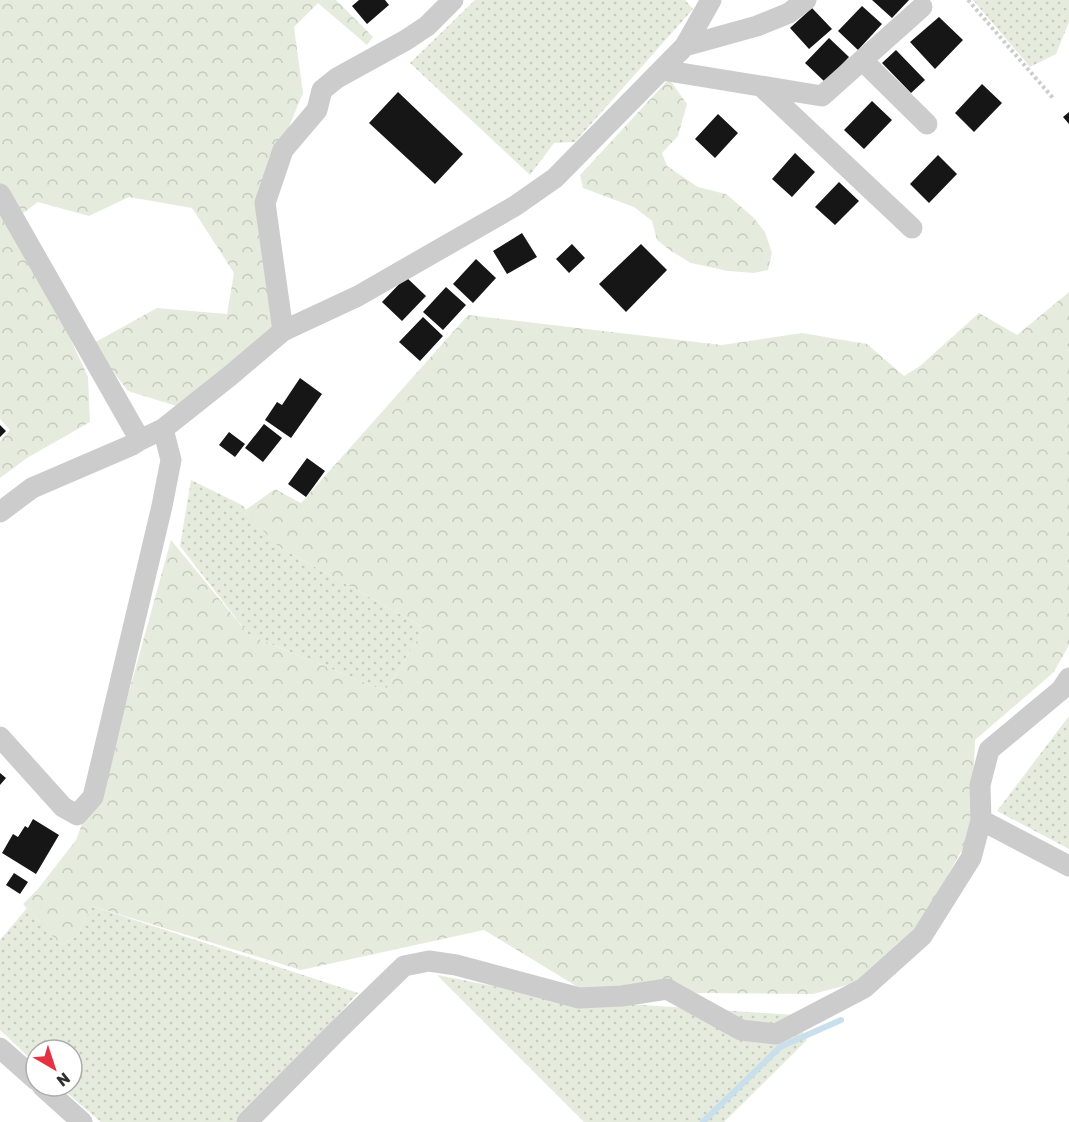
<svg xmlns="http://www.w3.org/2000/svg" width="1069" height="1122" viewBox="0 0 1069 1122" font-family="Rubik,sans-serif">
<defs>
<pattern id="grass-dots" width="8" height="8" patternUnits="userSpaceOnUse" patternTransform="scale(1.5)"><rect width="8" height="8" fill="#e5ecdd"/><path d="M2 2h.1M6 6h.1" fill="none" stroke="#c5cbbe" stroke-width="1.8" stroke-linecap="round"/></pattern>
<pattern id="forest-crowns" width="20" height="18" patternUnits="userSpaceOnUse" patternTransform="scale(1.5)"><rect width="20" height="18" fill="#e5ecdd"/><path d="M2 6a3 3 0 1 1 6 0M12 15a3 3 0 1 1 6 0" fill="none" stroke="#c5cbbe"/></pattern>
</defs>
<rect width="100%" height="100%" fill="#fff"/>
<path fill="url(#grass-dots)" d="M 475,0 L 685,0 L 693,9 L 575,142 L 554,143 L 530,175 L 410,63 Z
M 973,0 L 1069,0 L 1069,22 L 1056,54 L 1030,67 Z
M 191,480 L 242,505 L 279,547 L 425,628 L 385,691 L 249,635 L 180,546 Z
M 1069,716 L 1069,849 L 997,811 Z
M 92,906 L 358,993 L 244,1122 L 101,1122 L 59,1086 L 72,1086 L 72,1050 L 36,1050 L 36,1064 L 0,1030 L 0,940 L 27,908 L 61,945 L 77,936 Z
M 437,975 L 566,1000 L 795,1015 L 807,1040 L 724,1122 L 584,1122 Z"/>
<path fill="url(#forest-crowns)" d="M 0,0 L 336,0 L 373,37 L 367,45 L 318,3 L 294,27 L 303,93 L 258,201 L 277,329 L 183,408 L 128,391 L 92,344 L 157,308 L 227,314 L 234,273 L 192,208 L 129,197 L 89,216 L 38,202 L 15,219 L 88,377 L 90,422 L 27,458 L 0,478 L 0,441 L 10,430 L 0,419 Z
M 669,79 L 687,104 L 678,136 L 662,153 L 667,166 L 698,187 L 726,194 L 753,217 L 765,232 L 772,253 L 768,270 L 754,273 L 728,271 L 691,263 L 671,251 L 657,240 L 652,221 L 634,207 L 583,188 L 580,175 Z
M 1069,292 L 1069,645 L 1054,672 L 975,740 L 972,814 L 963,848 L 921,923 L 885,961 L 851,984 L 813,994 L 586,992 L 484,930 L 301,970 L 92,906 L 77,936 L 61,945 L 23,904 L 38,889 L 76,840 L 122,717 L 171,540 L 249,635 L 385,691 L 425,628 L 279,547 L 244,511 L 275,489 L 301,503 L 468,315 L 722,345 L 802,333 L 867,344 L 904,376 L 920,366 L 979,313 L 1017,335 Z"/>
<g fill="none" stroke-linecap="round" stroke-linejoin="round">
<path stroke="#c9dfec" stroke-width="6" d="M 703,1122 L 780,1047 L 841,1020"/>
</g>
<path fill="#161616" d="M 359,0 L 385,0 L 389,5 L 367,24 L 352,6 Z
M 872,0 L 909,0 L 892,18 Z
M 862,6 L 882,24 L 858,50 L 838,31 Z
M 812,8 L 832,29 L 809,49 L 790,28 Z
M 939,17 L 963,40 L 935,69 L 910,42 Z
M 829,38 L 849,57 L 825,82 L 805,63 Z
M 896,50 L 925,80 L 911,93 L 882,63 Z
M 982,84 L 1002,103 L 974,132 L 955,113 Z
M 398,92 L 463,154 L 435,184 L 369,123 Z
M 872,101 L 892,120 L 864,149 L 844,130 Z
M 1069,112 L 1069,124 L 1063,117 Z
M 718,114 L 738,133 L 715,158 L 695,139 Z
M 795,153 L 815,172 L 792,197 L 772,179 Z
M 938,155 L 957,174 L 929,203 L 910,184 Z
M 839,182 L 859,201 L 835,225 L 815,207 Z
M 522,233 L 537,257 L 507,274 L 493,251 Z
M 572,244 L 585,258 L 569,273 L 556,259 Z
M 641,244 L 667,270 L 626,312 L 599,284 Z
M 476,259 L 496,278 L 473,303 L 453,284 Z
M 406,277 L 426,296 L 402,321 L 382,302 Z
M 446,287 L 466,305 L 443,330 L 423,312 Z
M 423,317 L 443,336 L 420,361 L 399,342 Z
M 300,378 L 322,394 L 291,438 L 265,420 L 277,402 L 282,405 Z
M 264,424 L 282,438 L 263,462 L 245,448 Z
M 0,425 L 6,431 L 0,437 Z
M 229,432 L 245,444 L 235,457 L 219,445 Z
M 307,458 L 325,471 L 306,497 L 288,484 Z
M 0,773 L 6,778 L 0,785 Z
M 33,819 L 59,835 L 36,874 L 2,853 L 13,834 L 18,837 L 25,826 L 28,828 Z
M 14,873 L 28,882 L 20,894 L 6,885 Z"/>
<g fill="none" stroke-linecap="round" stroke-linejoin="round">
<path stroke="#ccc" stroke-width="4" stroke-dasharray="3 3" stroke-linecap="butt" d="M 968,0 L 1053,98"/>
<path stroke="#ccc" stroke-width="21" d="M 685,46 L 757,26 L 789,13 L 806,0
M 862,60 L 927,124
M 662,70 L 822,96 L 922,7
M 761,86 L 912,228
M 0,194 L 140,440
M 283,331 L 265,203 L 283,150 L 317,110 L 322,90 L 337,78 L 406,40 L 427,26 L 453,0
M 0,512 L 32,488 L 132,445 L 140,440 L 163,429 L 231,375 L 283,331 L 358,296 L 515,206 L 555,178 L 685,46 L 711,0
M 0,737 L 63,807 L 77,815 L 93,797 L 162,506 L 171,460 L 163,429
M 981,820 L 1069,866
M 0,1048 L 36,1080
M 42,1086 L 82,1122
M 247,1122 L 338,1030 L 404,966 L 429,961 L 456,965 L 579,998 L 622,996 L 667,989 L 741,1030 L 776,1034 L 864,988 L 922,936 L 971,858 L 981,820 L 980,785 L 989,750 L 1061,690 L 1069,678"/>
</g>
<g transform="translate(54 1068) rotate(141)"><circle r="28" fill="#ffffff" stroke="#acacac" stroke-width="1.5"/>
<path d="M0-4.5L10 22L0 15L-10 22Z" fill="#e63140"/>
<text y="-9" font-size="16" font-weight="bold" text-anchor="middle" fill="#2f2f2f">N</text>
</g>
</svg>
